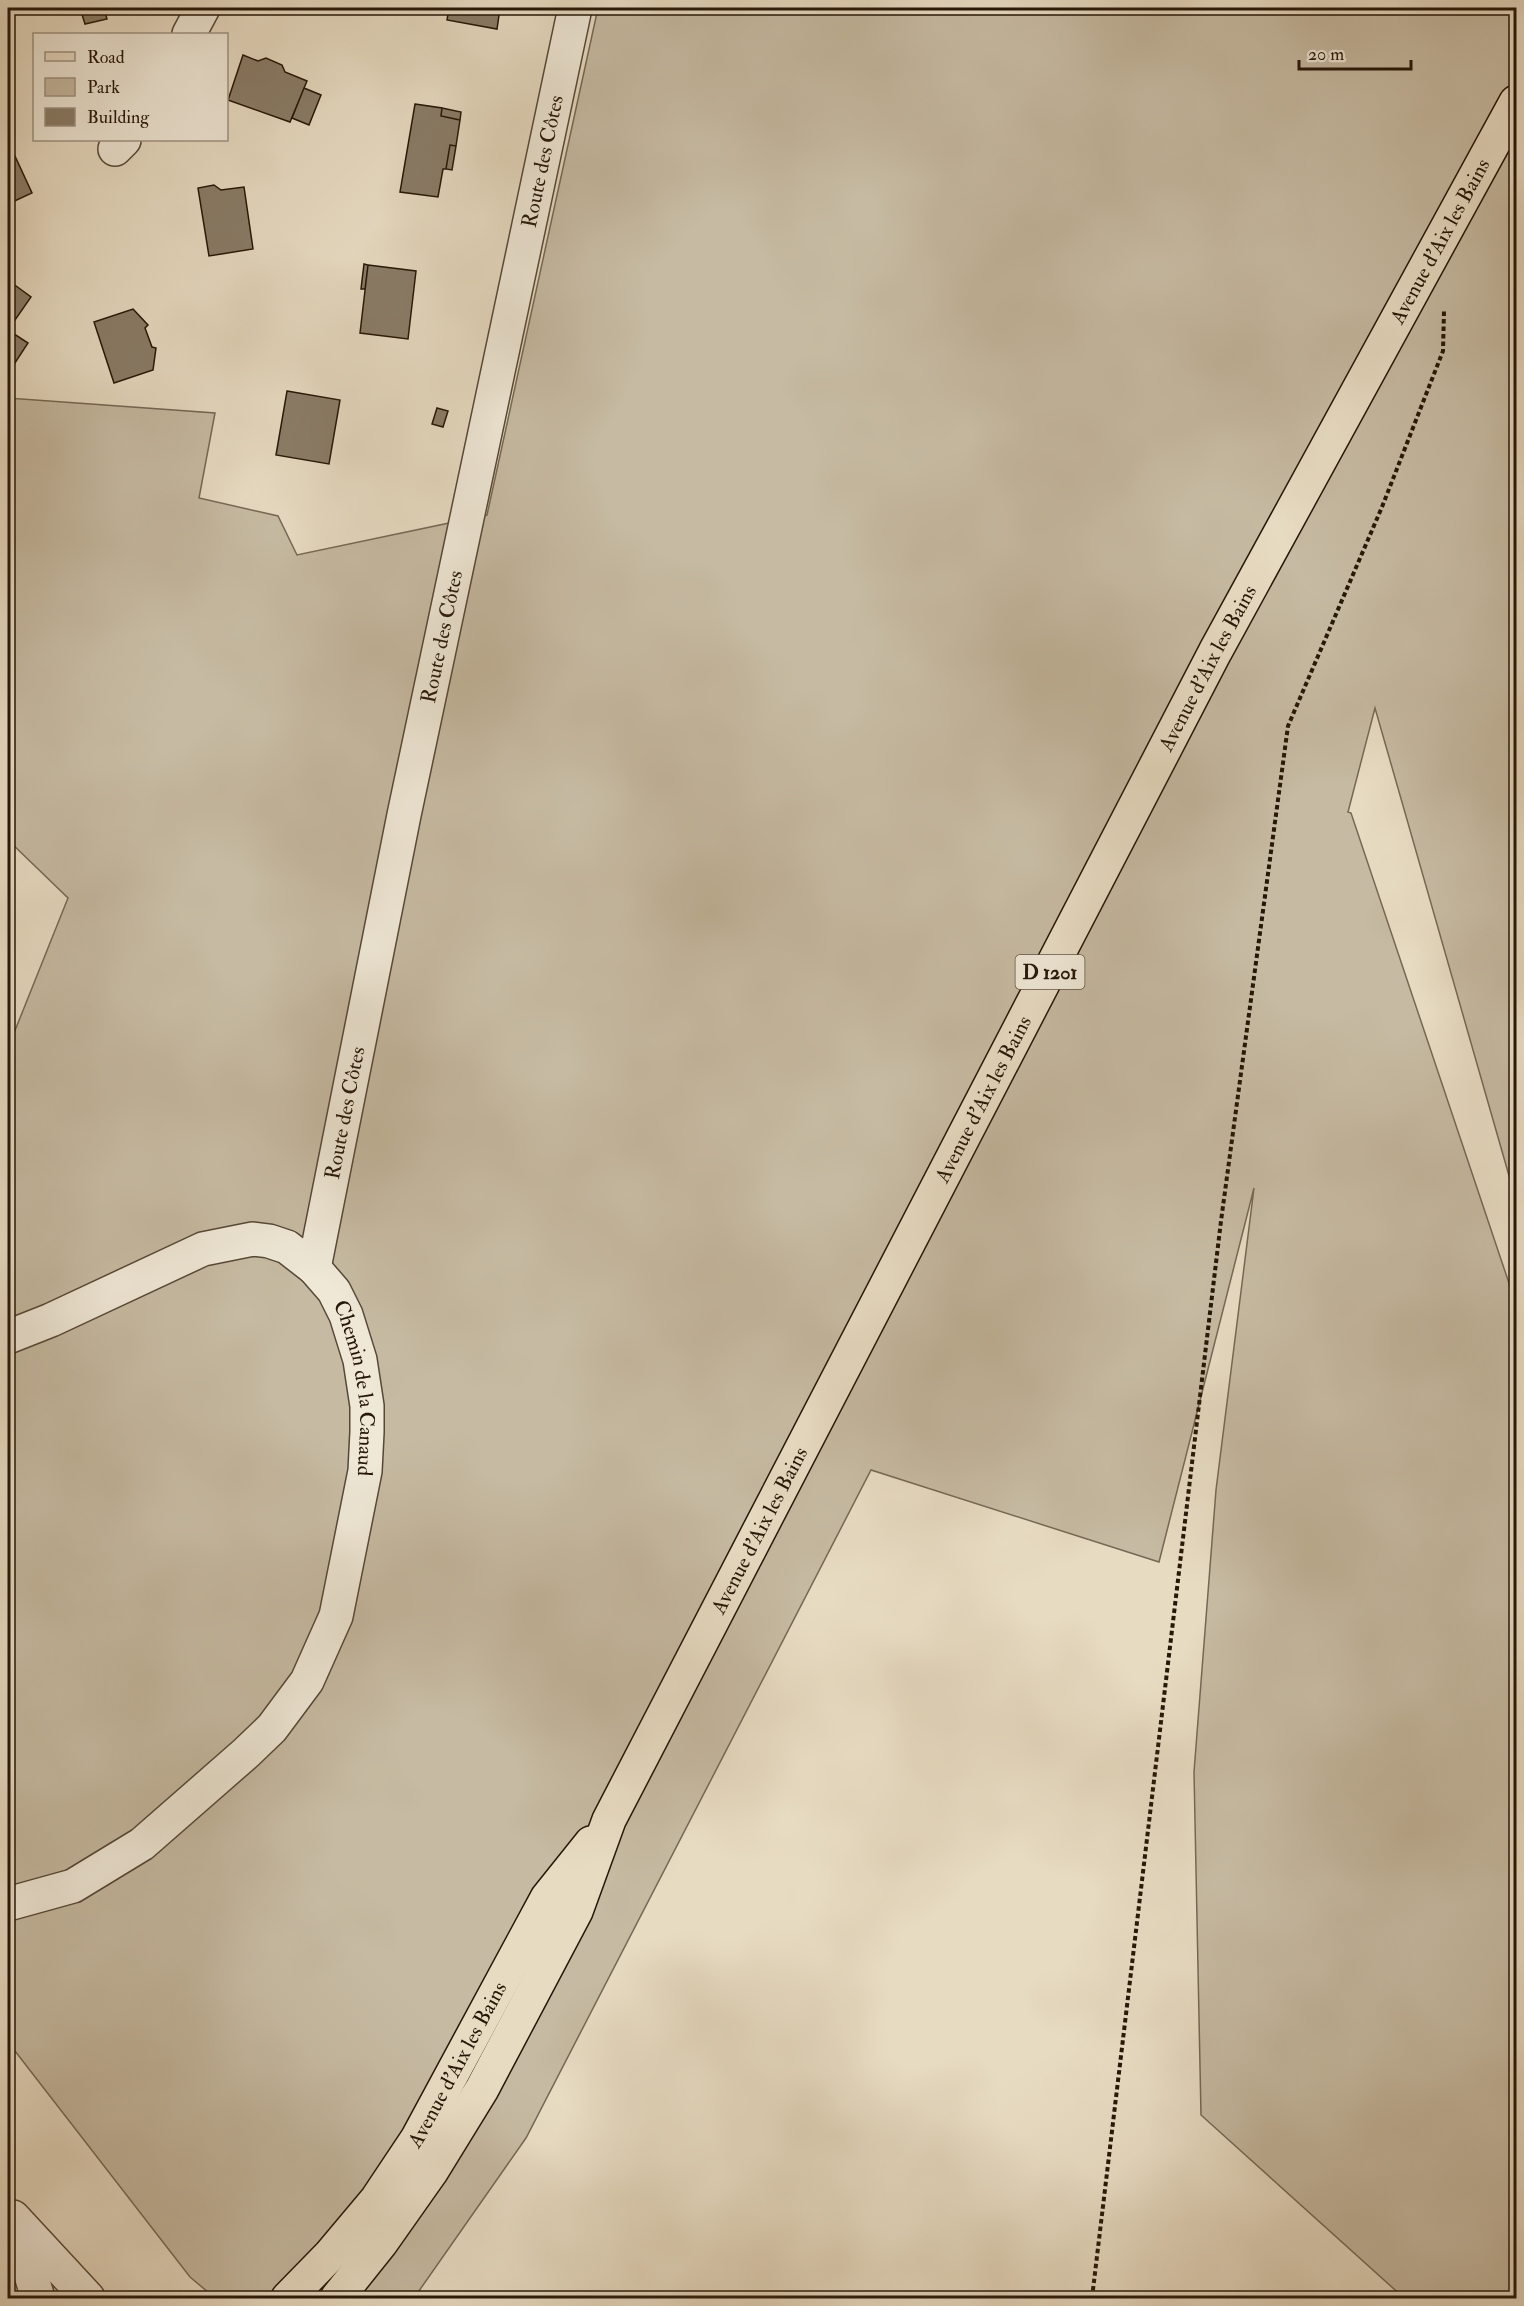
<svg xmlns="http://www.w3.org/2000/svg" width="1524" height="2306" viewBox="0 0 1524 2306" font-family="'IM FELL Double Pica',serif">
<rect width="100%" height="100%" fill="#e7dbc2"/>
<filter id="stains"><feTurbulence type="fractalNoise" baseFrequency=".00333" numOctaves="4"/><feColorMatrix values="0 0 0 0 .2 0 0 0 0 .09 0 0 0 0 .02 0 0 0 .5 -.17"/></filter>
<radialGradient id="worn" r=".72"><stop offset=".6" stop-color="#630" stop-opacity="0"/><stop offset="1" stop-color="#630" stop-opacity=".3"/></radialGradient>
<path fill="#c6baa2" stroke="#766855" stroke-width="1.5" d="M 598,8 L 1516,8 L 1516,1200 L 1375,708 L 1348,812 L 1351,813 L 1516,1304 L 1516,2298 L 1404,2298 L 1201,2115 L 1194,1772 L 1216,1490 L 1254,1188 L 1159,1562 L 871,1470 L 526,2138 L 414,2298 L 215,2298 L 190,2277 L 8,2042 L 8,1048 L 68,898 L 8,840 L 8,398 L 215,413 L 199,498 L 278,516 L 297,555 L 487,515 Z"/>
<path fill="#8a7d69" stroke="#261708" stroke-width="1.5" d="M 80,8 L 104,8 L 107,19 L 85,24 Z
M 449,8 L 500,8 L 497,29 L 447,20 Z
M 243,55 L 258,61 L 266,58 L 282,65 L 285,72 L 307,81 L 290,122 L 228,100 Z
M 304,88 L 321,95 L 309,125 L 292,118 Z
M 415,104 L 442,108 L 441,116 L 460,120 L 456,146 L 450,145 L 446,169 L 443,169 L 438,197 L 400,192 Z
M 442,108 L 461,112 L 460,120 L 441,116 Z
M 8,141 L 32,193 L 8,204 Z
M 450,145 L 456,146 L 452,170 L 446,169 Z
M 214,185 L 221,190 L 244,187 L 253,249 L 209,256 L 198,188 Z
M 364,264 L 368,265 L 365,289 L 361,289 Z
M 368,265 L 416,271 L 408,339 L 360,333 Z
M 12,283 L 31,297 L 8,330 L 28,343 L 11,369 L 8,367 L 8,285 Z
M 133,309 L 148,325 L 145,328 L 152,347 L 156,348 L 153,370 L 114,383 L 94,322 Z
M 287,391 L 340,400 L 329,464 L 276,455 Z
M 437,408 L 448,411 L 443,427 L 432,424 Z"/>
<g fill="none" stroke-linecap="round" stroke-linejoin="round">
<defs>
<g id="minor">
<path d="M 189,34 L 203,8"/>
<path d="M 115,149 L 124,140"/>
<path id="s1" d="M 314,1268 L 404,815 L 575,8"/>
<path id="s2" d="M 8,1337 L 51,1320 L 203,1249 L 253,1239 L 269,1241 L 287,1247 L 314,1268 L 334,1291 L 346,1315 L 360,1360 L 367,1406 L 367,1432 L 365,1471 L 336,1616 L 307,1681 L 272,1728 L 246,1753 L 142,1844 L 73,1886 L 8,1904"/>
</g>
<path id="tertiary" d="M 13,2217 L 88,2298
M 16,2226 L 38,2298"/>
<g id="primary">
<path id="s3" d="M 288,2298 L 330,2255 L 377,2199 L 417,2139 L 547,1898 L 591,1843"/>
<path id="s4" d="M 337,2298 L 381,2243 L 431,2172 L 482,2089 L 576,1911 L 609,1820 L 1215,652 L 1516,102"/>
</g>
</defs>
<use href="#minor" stroke="#564836" stroke-width="36"/>
<use href="#tertiary" stroke="#564836" stroke-width="36"/>
<use href="#primary" stroke="#261708" stroke-width="36"/>
<path stroke="#261708" stroke-width="4" stroke-dasharray="4.5 3" stroke-linecap="butt" d="M 1092,2298 L 1221,1221 L 1288,726 L 1382,507 L 1443,351 L 1444,311"/>
<use href="#minor" stroke="#efe8d7" stroke-width="33"/>
<use href="#tertiary" stroke="#efe8d7" stroke-width="33"/>
<use href="#primary" stroke="#e7dbc2" stroke-width="33"/>
</g>
<g text-anchor="middle" stroke-width="4.5" stroke-linejoin="round" paint-order="stroke">
<rect fill="#efe8d7" stroke="#625646" stroke-width="1.5" x="1015.5" y="955" width="69" height="34" rx="4.5"/>
<g font-size="20" font-weight="bold" fill="#261708">
<text x="1050" y="979">D 1201</text>
</g>
<g font-size="21" fill="#261708" stroke="#efe8d7">
<text dy="7" stroke="none"><textPath href="#s1" startOffset="1130">Route des Côtes</textPath></text>
<text dy="7" stroke="none"><textPath href="#s4" startOffset="2337">Avenue d'Aix les Bains</textPath></text>
<text dy="7" stroke="none"><textPath href="#s1" startOffset="644">Route des Côtes</textPath></text>
<text dy="7" stroke="none"><textPath href="#s4" startOffset="1851">Avenue d'Aix les Bains</textPath></text>
<text dy="7" stroke="none"><textPath href="#s4" startOffset="1365">Avenue d'Aix les Bains</textPath></text>
<text dy="7" stroke="none"><textPath href="#s1" startOffset="158">Route des Côtes</textPath></text>
<text dy="7" stroke="none"><textPath href="#s2" startOffset="466">Chemin de la Canaud</textPath></text>
<text dy="7" stroke="none"><textPath href="#s4" startOffset="879">Avenue d'Aix les Bains</textPath></text>
<text dy="7" stroke="none"><textPath href="#s3" startOffset="290">Avenue d'Aix les Bains</textPath></text>
</g>
</g>
<rect width="1524" height="2306" fill="none" stroke="#e7dbc2" stroke-width="30"/>
<rect x="9" y="9" width="1506" height="2288" fill="none" stroke="#261708" stroke-width="3"/>
<rect x="15" y="15" width="1494" height="2276" fill="none" stroke="#261708" stroke-width="1.5"/>
<rect x="33" y="33" width="195" height="108" fill="#efe8d7" stroke="#9f9484" stroke-width="1.5"/>
<rect x="45" y="52" width="30" height="9" fill="#e7dbc2" stroke="#9f9484" stroke-width="1.5"/>
<text x="87" y="63" font-size="18" fill="#261708">Road</text>
<rect x="45" y="78" width="30" height="18" fill="#c6baa2" stroke="#9f9484" stroke-width="1.5"/>
<text x="87" y="93" font-size="18" fill="#261708">Park</text>
<rect x="45" y="108" width="30" height="18" fill="#8a7d69" stroke="#9f9484" stroke-width="1.5"/>
<text x="87" y="123" font-size="18" fill="#261708">Building</text>
<path d="M1299 60v9h112v-9" fill="none" stroke="#261708" stroke-width="3"/>
<text x="1308" y="60" font-size="18" fill="#261708" stroke="#efe8d7" stroke-width="4.5" paint-order="stroke">20 m</text>
<rect width="100%" height="100%" filter="url(#stains)"/>
<rect width="100%" height="100%" fill="url(#worn)"/>
</svg>
